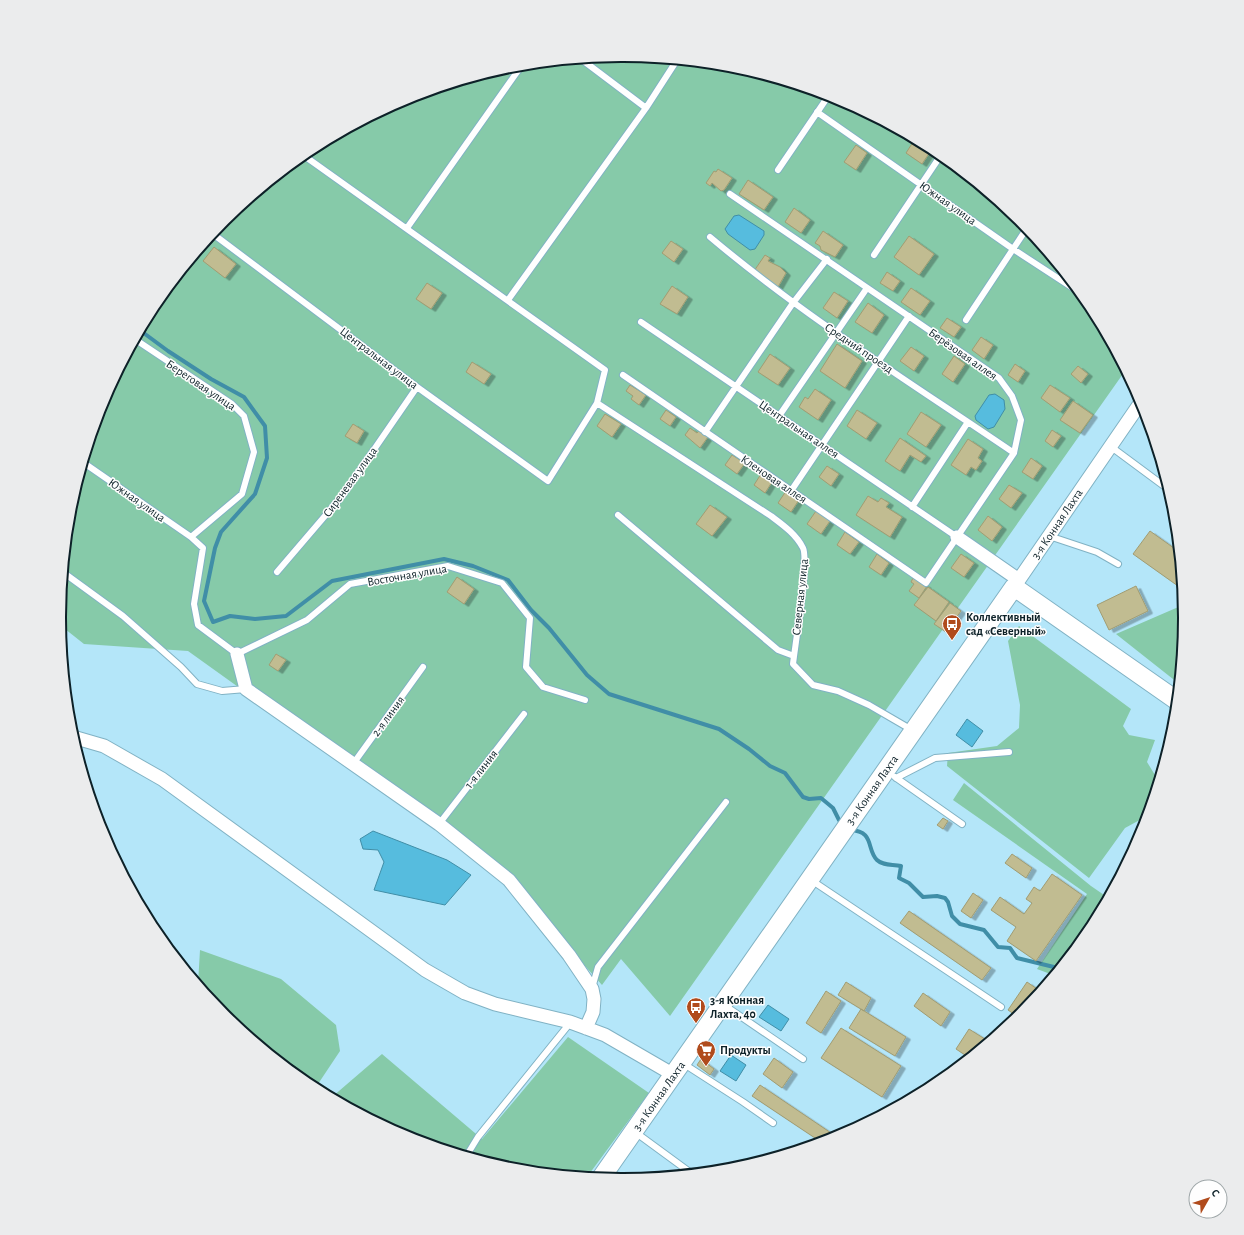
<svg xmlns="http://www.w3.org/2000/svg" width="1244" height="1235" viewBox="0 0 1244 1235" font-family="'Alegreya Sans',sans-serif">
<defs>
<filter id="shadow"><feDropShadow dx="4.5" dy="2.5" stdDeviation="0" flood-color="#0004"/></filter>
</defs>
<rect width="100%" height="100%" fill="#b4e6f9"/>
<path fill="#86caa9" d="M 622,55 L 732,66 L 837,98 L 935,150 L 1020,220 L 1090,305 L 1125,371 L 670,1016 L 621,959 L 602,985 L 510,882 L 188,651 L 84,644 L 60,625 L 60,617 L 70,508 L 102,402 L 154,305 L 224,220 L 310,150 L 407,98 L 512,66 Z
M 1183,605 L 1184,618 L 1178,683 L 1116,634 Z
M 1019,626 L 1131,709 L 1123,726 L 1129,735 L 1155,740 L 1147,762 L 1158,780 L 1147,816 L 1125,828 L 1089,878 L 947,766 L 948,753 L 997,746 L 1019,728 L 1020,705 L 1008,641 Z
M 964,783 L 1091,886 L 1107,897 L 1090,930 L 1053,975 L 1037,969 L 1087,894 L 953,800 Z
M 200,950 L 281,979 L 336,1025 L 340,1051 L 318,1084 L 309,1085 L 224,1015 L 198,984 Z
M 568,1037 L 649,1093 L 587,1177 L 512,1169 L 407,1137 L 332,1097 L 382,1054 L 482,1139 Z"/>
<path fill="#56bcde" stroke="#408ea7" d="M 739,215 L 764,231 L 764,235 L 755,249 L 750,250 L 728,234 L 725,229 L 734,216 Z
M 995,394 L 1004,400 L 1005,409 L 994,427 L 988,429 L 976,420 L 975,416 L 989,395 Z
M 967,719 L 983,731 L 972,747 L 956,735 Z
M 373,831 L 447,860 L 471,875 L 445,905 L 374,890 L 384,862 L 378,850 L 363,849 L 360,839 Z
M 768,1005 L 789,1019 L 781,1031 L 759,1017 Z
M 731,1055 L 746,1065 L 736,1081 L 720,1071 Z"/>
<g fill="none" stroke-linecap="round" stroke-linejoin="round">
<path stroke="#408ea7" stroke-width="4" d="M 141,331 L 168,351 L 211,379 L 244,397 L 265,426 L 267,458 L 255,494 L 221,532 L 215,548 L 204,601 L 213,622 L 230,616 L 255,619 L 286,616 L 332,581 L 444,559 L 473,566 L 508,580 L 531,610 L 549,628 L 587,675 L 609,694 L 719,729 L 749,749 L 770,766 L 785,773 L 803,797 L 809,799 L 821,798 L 833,808 L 839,820 L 843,824
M 850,830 C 875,831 866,849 877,860 C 883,866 893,864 901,866 L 899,878 L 909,883 L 923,897 L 937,896 L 945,898 L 948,902 L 952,916 L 960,924 L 984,930 L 998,947 L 1010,948 L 1017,958 L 1058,968"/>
</g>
<path fill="#c1bc91" stroke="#a19c72" filter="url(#shadow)" d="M 915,139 L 932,149 L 922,164 L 906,153 Z
M 856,145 L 867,153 L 856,170 L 844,162 Z
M 718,169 L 732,178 L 724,190 L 721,191 L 712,183 L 710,186 L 706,183 L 714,171 L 716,172 Z
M 748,180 L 773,197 L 764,210 L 739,194 Z
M 794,208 L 810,220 L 801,233 L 785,222 Z
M 823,231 L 843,245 L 835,257 L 821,250 L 820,246 L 815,243 Z
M 909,236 L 934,254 L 919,275 L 894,257 Z
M 671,241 L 683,249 L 674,262 L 662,253 Z
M 214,247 L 236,264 L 225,278 L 203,261 Z
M 765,255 L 770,258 L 768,261 L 780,267 L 786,273 L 778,287 L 754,271 Z
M 887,272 L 900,281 L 893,291 L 880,283 Z
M 427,283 L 442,293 L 431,309 L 416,299 Z
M 672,286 L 688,297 L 677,314 L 660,304 Z
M 911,288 L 930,301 L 920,315 L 901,302 Z
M 834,292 L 848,301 L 837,318 L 823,308 Z
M 868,303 L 884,315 L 872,333 L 855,322 Z
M 947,318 L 961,327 L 954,337 L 940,328 Z
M 981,337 L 993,345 L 984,359 L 972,350 Z
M 837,344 L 862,361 L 845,388 L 820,371 Z
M 911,347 L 924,356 L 914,371 L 900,361 Z
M 770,354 L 790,368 L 778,385 L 758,372 Z
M 954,356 L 965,364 L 953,382 L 942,374 Z
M 472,362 L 491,374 L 484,384 L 466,372 Z
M 1015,364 L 1025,371 L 1018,382 L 1008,375 Z
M 1078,366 L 1088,374 L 1081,383 L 1071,374 Z
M 630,385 L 646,395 L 639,405 L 631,399 L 633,396 L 626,391 Z
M 1050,385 L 1070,398 L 1060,412 L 1041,398 Z
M 815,389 L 831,400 L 818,420 L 799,407 L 805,397 L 808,399 Z
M 1073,401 L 1093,415 L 1080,433 L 1060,420 Z
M 666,410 L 676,417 L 670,426 L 660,419 Z
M 857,410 L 877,423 L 866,439 L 847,426 Z
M 921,412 L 941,425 L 926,447 L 907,434 Z
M 605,414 L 621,424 L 612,437 L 597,426 Z
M 353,424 L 364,431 L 357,443 L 345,436 Z
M 690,428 L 697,433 L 699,431 L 708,437 L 700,448 L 685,435 Z
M 1052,430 L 1061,436 L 1053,447 L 1045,441 Z
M 900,438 L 926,456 L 921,462 L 910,455 L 900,471 L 885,461 Z
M 968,439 L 983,449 L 978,458 L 982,461 L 976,470 L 971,467 L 966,475 L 951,465 Z
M 732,455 L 745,463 L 737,474 L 725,465 Z
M 1031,458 L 1042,466 L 1033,479 L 1022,472 Z
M 827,466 L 839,474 L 831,486 L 819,477 Z
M 761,474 L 772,482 L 765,493 L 754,485 Z
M 1009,485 L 1022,493 L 1011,508 L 999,499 Z
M 786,491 L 799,500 L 791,512 L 778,503 Z
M 868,496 L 878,502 L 881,498 L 889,503 L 886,507 L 902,517 L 890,537 L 856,515 Z
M 710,505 L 727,517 L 712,536 L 696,524 Z
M 816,511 L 830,521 L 821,534 L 807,524 Z
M 988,516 L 1002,527 L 992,541 L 978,530 Z
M 1150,531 L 1178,551 L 1181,581 L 1178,586 L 1133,554 Z
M 845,532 L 859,542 L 850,554 L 837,545 Z
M 877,554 L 889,563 L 881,575 L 869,567 Z
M 961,554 L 974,563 L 964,577 L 951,568 Z
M 457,577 L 474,589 L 464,604 L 447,592 Z
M 913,578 L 927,586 L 919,598 L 909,591 L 914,584 L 911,582 Z
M 1136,586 L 1148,611 L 1109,630 L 1097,605 Z
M 928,587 L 949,602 L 936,621 L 914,605 Z
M 950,603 L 961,611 L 946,632 L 934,624 Z
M 276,654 L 286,660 L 278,671 L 269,665 Z
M 943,818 L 948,821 L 943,829 L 937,825 Z
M 1012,854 L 1032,868 L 1026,878 L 1005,863 Z
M 1052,874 L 1082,895 L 1036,961 L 1007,941 L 1016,927 L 991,910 L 1000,897 L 1024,914 L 1032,903 L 1026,899 L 1034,887 L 1040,891 Z
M 973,893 L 983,900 L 971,918 L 961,911 Z
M 909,911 L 991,968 L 982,980 L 900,923 Z
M 846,982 L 871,998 L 864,1011 L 838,995 Z
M 1027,982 L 1040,991 L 1018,1017 L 1008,1010 Z
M 826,991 L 841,1001 L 821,1033 L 806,1023 Z
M 923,993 L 950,1012 L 941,1026 L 914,1006 Z
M 861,1009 L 906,1037 L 895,1056 L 849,1028 Z
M 841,1028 L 901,1066 L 882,1097 L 821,1058 Z
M 969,1029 L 988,1041 L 968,1057 L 956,1049 Z
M 774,1058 L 793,1072 L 782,1088 L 763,1074 Z
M 701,1059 L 714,1069 L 710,1075 L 697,1065 Z
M 760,1085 L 837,1137 L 821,1142 L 752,1096 Z"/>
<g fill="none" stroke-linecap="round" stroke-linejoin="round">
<defs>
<path id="lane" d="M 581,59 L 646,108
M 817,112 L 1013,249 L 1079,292
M 778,170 L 829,95
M 407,228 L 522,65
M 213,234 L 417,387 L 548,481 L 597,403 L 605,370 L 303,155
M 710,237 C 805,317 911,383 1014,453
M 874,255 L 941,155
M 508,300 L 646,108 L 677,60
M 966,320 L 1027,228
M 641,322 L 957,537
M 136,340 L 232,404 L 244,416 L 254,452 L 242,494 L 191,537 L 203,548 L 194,604 L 198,625 L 237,654 L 307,620 L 350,584 L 448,566 L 502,583 L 530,618 L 526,667 L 543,687 L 585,700
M 623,375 L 926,583 L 1014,453 L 1021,420 L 1012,396 L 999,378 L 730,194
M 597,403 L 771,516 C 783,525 796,534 803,548 C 809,560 795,646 793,664 L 813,685 L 838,691 L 869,705 L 912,730
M 779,416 L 867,288
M 705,432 L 793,303 L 827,259
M 1110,446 L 1164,486
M 84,463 L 191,537
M 791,491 L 909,316
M 912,507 L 968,422
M 618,515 L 778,650 L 794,656
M 1049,536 L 1097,552 L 1118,564
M 277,572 L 342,496 L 417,387
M 64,573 L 123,616 L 181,667 L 197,684 L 222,691 L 246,689
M 353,764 L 423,667
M 895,777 L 962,824
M 896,778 L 935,758 L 1009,752
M 439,824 L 524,714
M 811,880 L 1001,1007
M 592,988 L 598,967 L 726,802
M 724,1005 L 803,1059
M 684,1064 L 743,1102 L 773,1123
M 635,1132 L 691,1173
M 467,1155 L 478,1137 L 570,1023"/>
<path id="street" d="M 957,537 L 1019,580
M 1014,587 L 1141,402
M 237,654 L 246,689 L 439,824 L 509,880 L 569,955 L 592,989 L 594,999 L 593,1012 L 586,1028
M 73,737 L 104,746 L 162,779 L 425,970 L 465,993 L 495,1004 L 570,1022 L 605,1035 L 674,1075"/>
<path id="secondary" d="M 601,1178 L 1014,587 L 1176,700"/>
</defs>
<use href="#lane" stroke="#81b2c4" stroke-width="8"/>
<use href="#street" stroke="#81b2c4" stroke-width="15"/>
<use href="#secondary" stroke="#81b2c4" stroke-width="20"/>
<use href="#lane" stroke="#fff" stroke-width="6"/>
<use href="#street" stroke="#fff" stroke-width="13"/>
<use href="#secondary" stroke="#fff" stroke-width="18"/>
</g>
<defs>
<symbol id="bus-pin" viewBox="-11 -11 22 30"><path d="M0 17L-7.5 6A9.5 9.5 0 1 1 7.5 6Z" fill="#b04b1c" stroke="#fefefe"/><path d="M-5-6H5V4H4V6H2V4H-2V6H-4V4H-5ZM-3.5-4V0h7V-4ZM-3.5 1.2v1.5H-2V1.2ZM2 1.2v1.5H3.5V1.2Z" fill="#fff"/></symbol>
<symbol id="supermarket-pin" viewBox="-11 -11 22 30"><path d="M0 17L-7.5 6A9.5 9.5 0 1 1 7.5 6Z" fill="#b04b1c" stroke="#fefefe"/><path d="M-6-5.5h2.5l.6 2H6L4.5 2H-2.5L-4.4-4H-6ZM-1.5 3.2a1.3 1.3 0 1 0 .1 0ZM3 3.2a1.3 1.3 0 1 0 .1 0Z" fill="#fff"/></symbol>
</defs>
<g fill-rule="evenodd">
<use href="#bus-pin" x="941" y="613" width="22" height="30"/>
<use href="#bus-pin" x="685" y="996" width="22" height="30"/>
<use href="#supermarket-pin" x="695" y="1039" width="22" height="30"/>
</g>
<g text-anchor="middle" stroke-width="3" stroke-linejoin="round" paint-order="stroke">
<g font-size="12" fill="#0d2128" stroke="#fefefe">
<text transform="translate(948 203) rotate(35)" y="4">Южная улица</text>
<text transform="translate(859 348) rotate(34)" y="4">Средний проезд</text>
<text transform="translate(963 354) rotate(35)" y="4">Берёзовая аллея</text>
<text transform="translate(379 358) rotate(37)" y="4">Центральная улица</text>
<text transform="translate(201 385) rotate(34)" y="4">Береговая улица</text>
<text transform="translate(799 429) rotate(34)" y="4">Центральная аллея</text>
<text transform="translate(774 479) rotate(34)" y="4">Кленовая аллея</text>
<text transform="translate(350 482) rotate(-54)" y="4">Сиреневая улица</text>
<text transform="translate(137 500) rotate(35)" y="4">Южная улица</text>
<text transform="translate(1057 524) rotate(-56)" y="4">3-я Конная Лахта</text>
<text transform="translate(407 575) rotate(-10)" y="4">Восточная улица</text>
<text transform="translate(800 597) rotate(-84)" y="4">Северная улица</text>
<text transform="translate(388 716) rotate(-54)" y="4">2-я линия</text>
<text transform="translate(481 769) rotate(-52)" y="4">1-я линия</text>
<text transform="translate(872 790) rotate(-55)" y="4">3-я Конная Лахта</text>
<text transform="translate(659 1096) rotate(-55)" y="4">3-я Конная Лахта</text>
</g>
<g font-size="12" font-weight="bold" fill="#0d2128" stroke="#fefefe" text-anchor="start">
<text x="966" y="621">Коллективный<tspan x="966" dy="14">сад «Северный»</tspan></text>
<text x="710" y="1004">3-я Конная<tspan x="710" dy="14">Лахта, 40</tspan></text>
<text x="720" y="1054">Продукты</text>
</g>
</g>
<path d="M0 0H1244V1235H0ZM621 62H623A555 555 0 0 1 1178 617V618A555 555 0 0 1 623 1173H621A555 555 0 0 1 66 618V617A555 555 0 0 1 621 62Z" fill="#ebeced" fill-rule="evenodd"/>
<path fill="none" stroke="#0d2128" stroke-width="2" d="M621 62H623A555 555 0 0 1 1178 617V618A555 555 0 0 1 623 1173H621A555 555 0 0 1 66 618V617A555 555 0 0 1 621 62Z"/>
<g transform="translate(1208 1199) rotate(51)"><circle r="19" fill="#fefefe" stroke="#9ea6a8"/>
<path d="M0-3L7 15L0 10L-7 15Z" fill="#b04b1c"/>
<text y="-6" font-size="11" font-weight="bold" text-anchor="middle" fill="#0d2128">С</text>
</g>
</svg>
